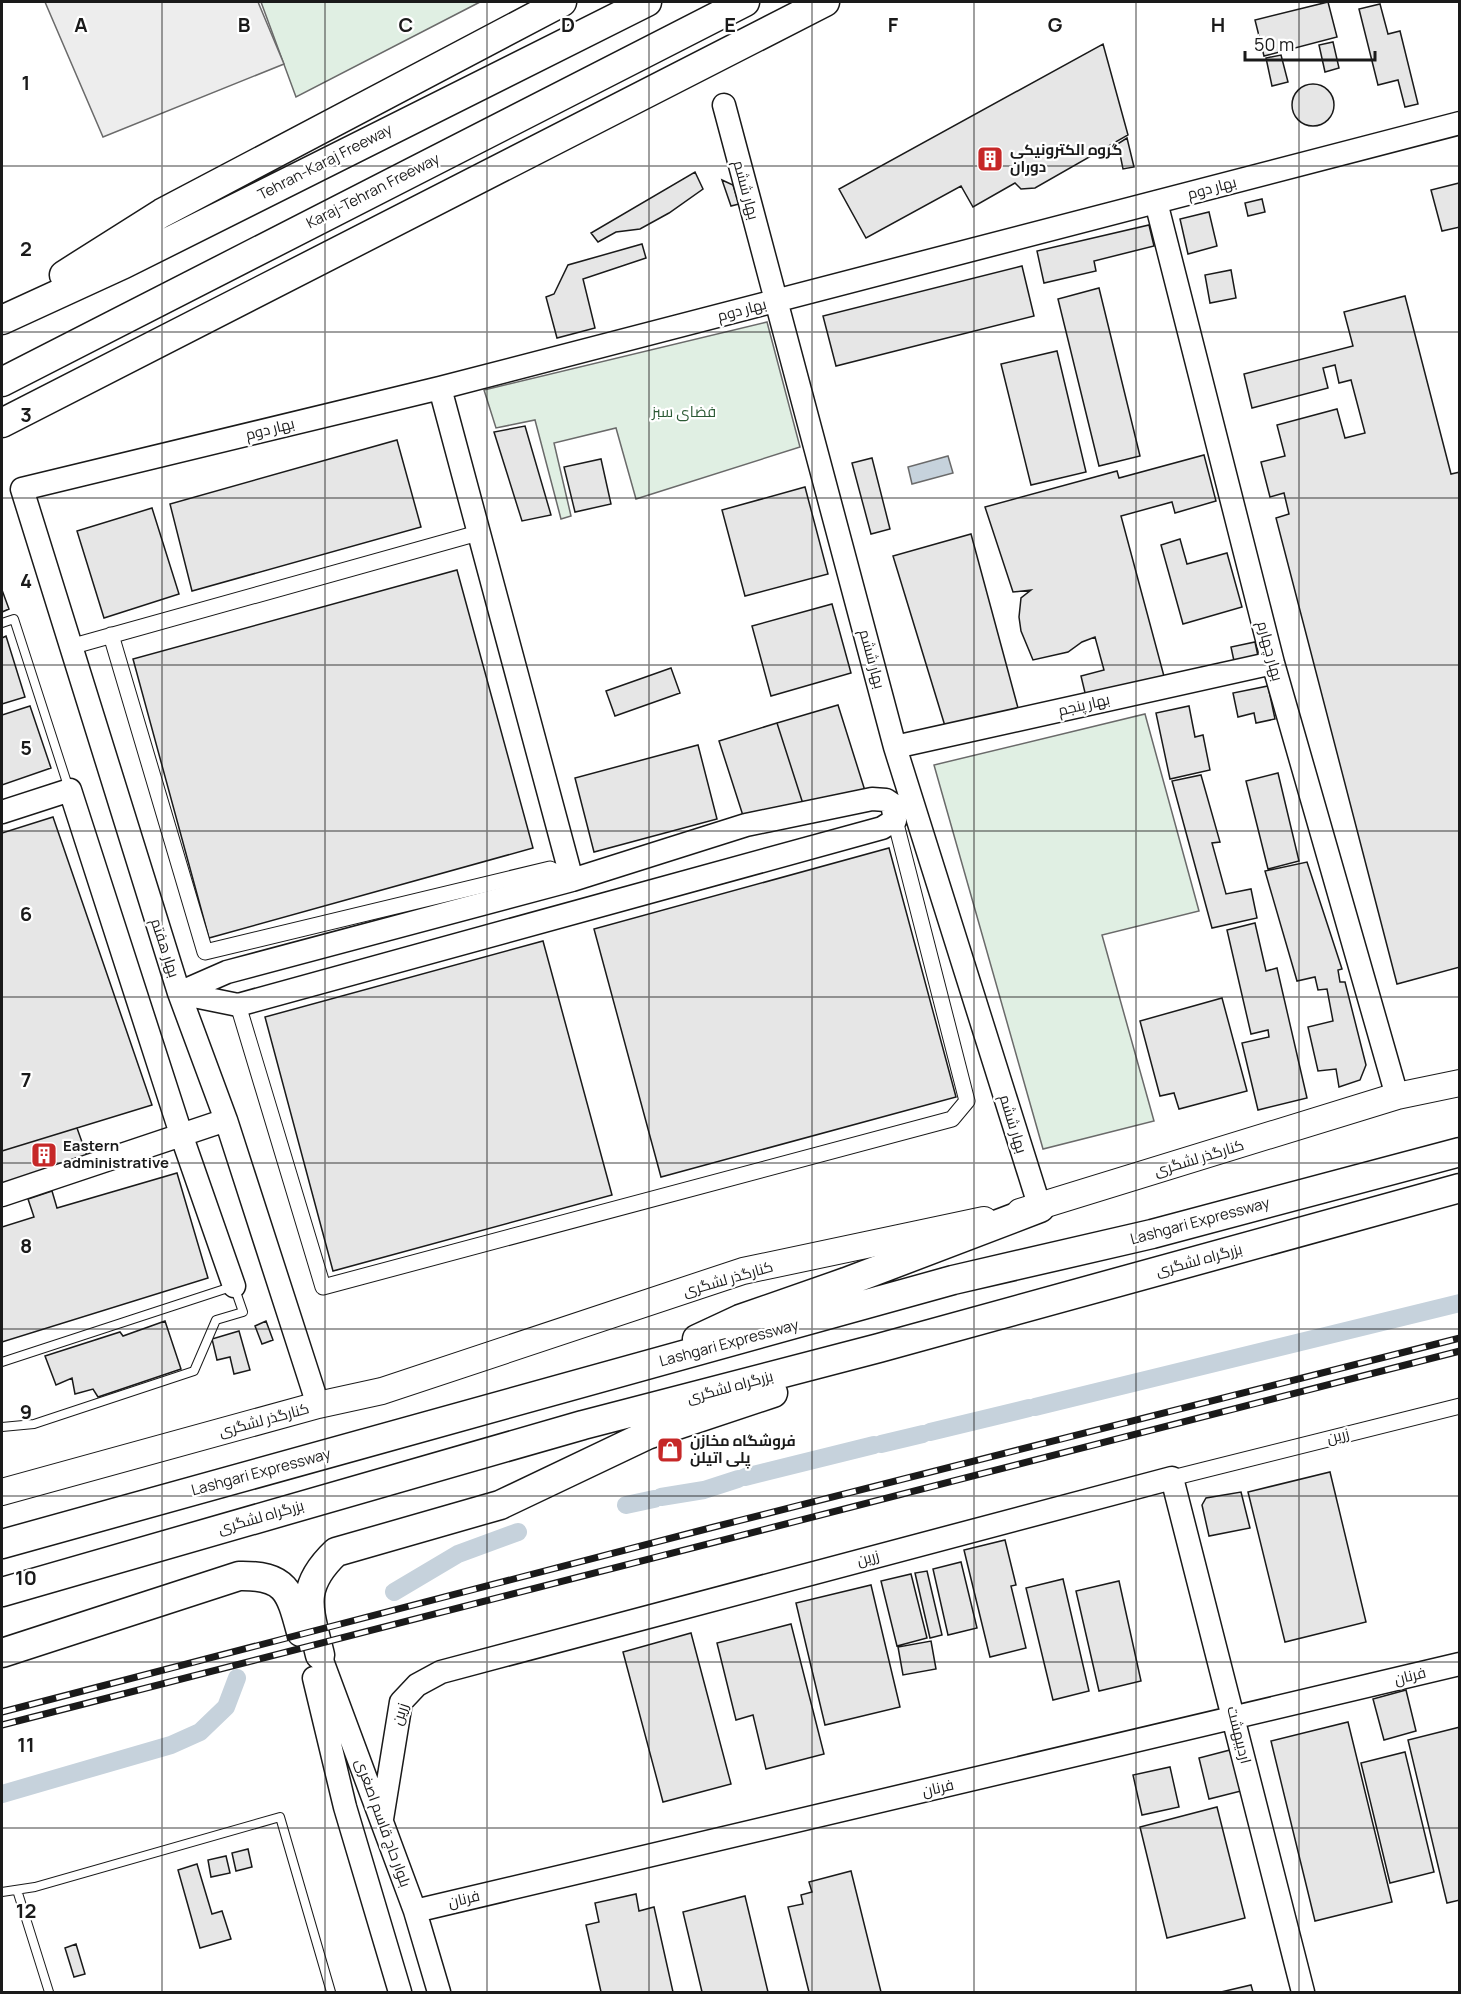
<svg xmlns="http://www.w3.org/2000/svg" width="1461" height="1994" viewBox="0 0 1461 1994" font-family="Manrope,Cairo,sans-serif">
<rect width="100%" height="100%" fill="#fff"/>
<path fill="#e0efe3" stroke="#6a6a6a" stroke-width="1.5" d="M 261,2 L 480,2 L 296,97 Z
M 767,322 L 800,447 L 636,499 L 616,428 L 554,443 L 571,516 L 561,519 L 535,420 L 496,428 L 484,390 Z
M 1145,714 L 1199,911 L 1102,935 L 1154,1121 L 1043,1149 L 934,765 Z"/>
<path fill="#ededed" stroke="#6a6a6a" stroke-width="1.5" d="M 45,2 L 258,2 L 284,64 L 103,137 Z"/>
<path fill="#c6d2dc" stroke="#6a6a6a" stroke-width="1.5" d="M 948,456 L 953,473 L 912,484 L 908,467 Z"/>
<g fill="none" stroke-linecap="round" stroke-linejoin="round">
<path stroke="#c6d2dc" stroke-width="18" d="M 1035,1407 L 1460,1303
M 930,1432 L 1029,1408
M 881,1444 L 923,1434
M 745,1477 L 874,1445
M 661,1497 L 704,1490 L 738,1479
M 626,1505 L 654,1499
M 394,1592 L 458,1554 L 518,1532
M 2,1794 L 171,1745 L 200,1732 L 226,1707 L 237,1678"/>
</g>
<path fill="#e6e6e6" stroke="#1a1a1a" stroke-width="1.5" d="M 1328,2 L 1337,37 L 1264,56 L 1255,20 Z
M 1380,4 L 1388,34 L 1400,31 L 1418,104 L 1405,107 L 1398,80 L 1378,85 L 1359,9 Z
M 1333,42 L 1339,68 L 1325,72 L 1319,45 Z
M 1103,44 L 1128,135 L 1035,188 L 1021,189 L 1015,183 L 973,207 L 961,186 L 866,238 L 839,189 Z
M 1281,55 L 1288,82 L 1272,86 L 1266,58 Z
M1292 105a21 21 0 1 1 42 0a21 21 0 1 1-42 0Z
M 1127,138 L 1134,167 L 1123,169 L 1120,154 L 1108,150 Z
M 695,172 L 703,189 L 669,213 L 640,229 L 616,232 L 598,242 L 591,233 Z
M 722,180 L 733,185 L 739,204 L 731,206 Z
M 1459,183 L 1460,227 L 1442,231 L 1431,190 Z
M 1262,199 L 1265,212 L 1248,216 L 1245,203 Z
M 1209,212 L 1217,246 L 1188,254 L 1180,219 Z
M 1149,225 L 1154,246 L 1094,261 L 1096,271 L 1044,283 L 1037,251 Z
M 642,244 L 646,258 L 583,279 L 595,328 L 557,338 L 546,297 L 554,294 L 568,265 Z
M 1022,266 L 1034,316 L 836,366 L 823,316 Z
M 1231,270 L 1236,298 L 1210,303 L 1205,275 Z
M 1099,288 L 1140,456 L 1099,466 L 1058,299 Z
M 1405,296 L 1451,474 L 1460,472 L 1460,967 L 1397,984 L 1276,518 L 1289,514 L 1284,493 L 1270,497 L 1261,462 L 1285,456 L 1277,425 L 1337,409 L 1345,438 L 1365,433 L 1351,380 L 1339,383 L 1335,365 L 1323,368 L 1328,388 L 1252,408 L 1244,374 L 1353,346 L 1344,312 Z
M 1057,351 L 1086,472 L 1031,485 L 1001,364 Z
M 525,426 L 551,515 L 522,521 L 494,432 Z
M 397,440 L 421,527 L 192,591 L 170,504 Z
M 1204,455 L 1216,501 L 1175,513 L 1172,502 L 1121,516 L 1165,680 L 1087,701 L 1081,676 L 1104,670 L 1095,637 L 1082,642 L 1068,652 L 1033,660 L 1021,631 L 1019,617 L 1021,598 L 1031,590 L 1013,592 L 985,507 L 1117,471 L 1119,478 Z
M 872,458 L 890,529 L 871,534 L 852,463 Z
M 601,459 L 611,504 L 575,512 L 564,467 Z
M 805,487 L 828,574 L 745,596 L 722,510 Z
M 152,508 L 179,594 L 104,618 L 77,531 Z
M 971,534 L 1018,708 L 945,726 L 893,556 Z
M 1180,539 L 1187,564 L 1227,553 L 1242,607 L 1183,624 L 1161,545 Z
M 457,570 L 533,848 L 209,938 L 133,659 Z
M 2,590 L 9,609 L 2,612 Z
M 832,604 L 851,673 L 771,696 L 752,626 Z
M 6,636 L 25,697 L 2,704 L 2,638 Z
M 1255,642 L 1258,656 L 1234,661 L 1231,647 Z
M 671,668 L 680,693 L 615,716 L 606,691 Z
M 1268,686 L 1275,719 L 1256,723 L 1254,713 L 1238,717 L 1233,693 Z
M 838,705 L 866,794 L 804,807 L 777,723 Z
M 30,706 L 51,768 L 2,785 L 2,715 Z
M 1189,706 L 1195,737 L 1203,735 L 1210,770 L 1170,779 L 1156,713 Z
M 777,723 L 804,807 L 746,825 L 719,741 Z
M 698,745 L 717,819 L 594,852 L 575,778 Z
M 1278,773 L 1299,861 L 1268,869 L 1246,781 Z
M 1201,775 L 1220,842 L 1212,843 L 1226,894 L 1251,889 L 1257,918 L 1212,928 L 1172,781 Z
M 53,817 L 152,1105 L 2,1151 L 2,833 Z
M 889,848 L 956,1097 L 661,1177 L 594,929 Z
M 1307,862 L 1342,969 L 1338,970 L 1340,982 L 1345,982 L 1366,1065 L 1360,1080 L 1339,1087 L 1336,1069 L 1318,1071 L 1308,1027 L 1333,1021 L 1327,989 L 1318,990 L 1315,977 L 1297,981 L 1265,871 Z
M 1255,923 L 1266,971 L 1277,968 L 1307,1098 L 1258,1110 L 1242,1043 L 1269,1037 L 1268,1030 L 1251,1034 L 1227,930 Z
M 543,941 L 612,1195 L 333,1271 L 265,1017 Z
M 1222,998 L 1247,1091 L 1179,1109 L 1174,1093 L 1160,1096 L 1140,1021 Z
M 77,1128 L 88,1159 L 2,1185 L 2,1151 Z
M 177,1173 L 208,1278 L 2,1342 L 2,1227 L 34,1217 L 28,1199 L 52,1191 L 57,1208 Z
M 165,1321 L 181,1369 L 98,1397 L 93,1389 L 75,1394 L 72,1378 L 56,1385 L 45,1356 L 120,1332 L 123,1336 Z
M 266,1321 L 273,1340 L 262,1344 L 255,1326 Z
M 239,1331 L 250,1370 L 234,1374 L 230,1357 L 217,1360 L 212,1339 Z
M 1330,1472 L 1366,1622 L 1285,1642 L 1248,1492 Z
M 1241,1492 L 1250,1528 L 1209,1536 L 1202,1505 L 1206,1498 Z
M 1005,1540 L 1016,1585 L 1011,1586 L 1026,1648 L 990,1657 L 964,1550 Z
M 961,1562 L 977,1628 L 948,1635 L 933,1569 Z
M 927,1571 L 942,1635 L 930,1638 L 915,1573 Z
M 911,1574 L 927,1638 L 897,1646 L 881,1581 Z
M 1063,1579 L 1089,1691 L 1053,1700 L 1026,1588 Z
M 1119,1581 L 1141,1681 L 1099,1691 L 1076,1591 Z
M 871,1585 L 900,1707 L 825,1725 L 796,1603 Z
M 791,1624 L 824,1754 L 766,1769 L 753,1715 L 736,1720 L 717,1643 Z
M 691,1633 L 731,1784 L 663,1802 L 623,1652 Z
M 931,1641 L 936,1669 L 903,1675 L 898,1647 Z
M 1406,1690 L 1416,1731 L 1384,1740 L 1373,1699 Z
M 1348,1722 L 1392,1902 L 1315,1921 L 1271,1741 Z
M 1460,1727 L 1460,1900 L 1447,1903 L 1408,1740 Z
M 1230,1750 L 1241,1791 L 1209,1799 L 1199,1758 Z
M 1405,1752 L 1434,1872 L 1390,1883 L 1361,1763 Z
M 1170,1767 L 1179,1807 L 1142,1815 L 1133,1775 Z
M 1217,1807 L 1245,1918 L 1167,1938 L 1140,1827 Z
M 248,1849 L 252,1867 L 236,1871 L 232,1853 Z
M 226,1856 L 230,1873 L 211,1877 L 208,1860 Z
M 197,1864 L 212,1914 L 222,1911 L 231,1939 L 200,1948 L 178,1870 Z
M 851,1871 L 881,1992 L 809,1992 L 788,1907 L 803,1904 L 801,1895 L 812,1892 L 809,1882 Z
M 636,1894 L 639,1911 L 654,1907 L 673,1992 L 601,1992 L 586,1925 L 599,1922 L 595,1903 Z
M 745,1896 L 768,1992 L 702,1992 L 683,1912 Z
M 76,1944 L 85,1974 L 74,1977 L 65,1948 Z
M 1251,1985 L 1253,1992 L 1221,1992 Z"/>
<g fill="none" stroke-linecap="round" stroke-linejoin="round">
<defs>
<path id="lane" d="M 2,623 L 14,619 L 69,789
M 2,1362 L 234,1286 L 243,1312 L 216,1320 L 194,1371 L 34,1424 L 2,1427
M 17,1890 L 49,1992
M 2,1892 L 35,1887 L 280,1817 L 331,1992"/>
<path id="street" d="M 111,635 L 205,952 L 550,869 L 572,880
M 70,647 L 478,533
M 238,1005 L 323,1287 L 952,1119 L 967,1101 L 895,820
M 1172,1478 L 1460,1406"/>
<path id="secondary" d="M 724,105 L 895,747 L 1040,1208
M 1156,202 L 1273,663 L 1397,1096
M 440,388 L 572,880
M 895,747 L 1273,663
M 872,799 L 886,800 L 892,804 L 895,820 L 882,828 L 238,1005 L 179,993 L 227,972 L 572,880 L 746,825 Z
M 2,812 L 70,790 L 181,1134 L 234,1286
M 2,1195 L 226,1120
M 318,1405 L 226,1120 L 179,993 L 22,489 L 440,388 L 1460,123
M 320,1655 L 415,1911 L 439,1992
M 314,1678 L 345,1807 L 400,1992
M 382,1819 L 401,1702 L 417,1685 L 441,1672 L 1172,1478 L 1303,1992
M 415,1911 L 1460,1664"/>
<path id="primary" d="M 1020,1212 L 1397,1096 L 1460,1083
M 2,1492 L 318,1405 L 382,1391 L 743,1271 L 984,1220"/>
<path id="highway" d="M 64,275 L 162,213 L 562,2
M 2,320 L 124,264 L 647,2
M 2,382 L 745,2
M 2,423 L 825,2
M 697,1339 L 740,1319 L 846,1282 L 1040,1208
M 2,1544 L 953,1280 L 1152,1234 L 1460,1152
M 2,1592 L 583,1425 L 879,1348 L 1460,1188
M 2,1653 L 239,1576 C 286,1575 290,1591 301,1632
M 320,1655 C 309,1609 298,1588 336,1552 L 500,1505 L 647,1435 L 773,1393"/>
</defs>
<use href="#lane" stroke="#1a1a1a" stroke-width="10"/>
<use href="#street" stroke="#1a1a1a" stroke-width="17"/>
<use href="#secondary" stroke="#1a1a1a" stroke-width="25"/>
<use href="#primary" stroke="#1a1a1a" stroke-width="28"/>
<use href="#highway" stroke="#1a1a1a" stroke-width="31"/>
<use href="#lane" stroke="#fff" stroke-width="8"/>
<use href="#street" stroke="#fff" stroke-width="15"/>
<use href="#secondary" stroke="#fff" stroke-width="22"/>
<use href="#primary" stroke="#fff" stroke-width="26"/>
<use href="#highway" stroke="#fff" stroke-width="28"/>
<defs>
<path id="rail" d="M 2,1712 L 710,1528 L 1460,1338
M 2,1725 L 1460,1351"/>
</defs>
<use href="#rail" stroke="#1a1a1a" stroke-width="7"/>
<use href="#rail" stroke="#fff" stroke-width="4.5" stroke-dasharray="14" stroke-linecap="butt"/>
</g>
<path fill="none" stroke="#1a1a1a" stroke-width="1.5" stroke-opacity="0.55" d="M 162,2 L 162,1992M 325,2 L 325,1992M 487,2 L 487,1992M 649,2 L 649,1992M 812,2 L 812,1992M 974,2 L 974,1992M 1136,2 L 1136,1992M 1299,2 L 1299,1992M 2,166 L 1460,166M 2,332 L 1460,332M 2,498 L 1460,498M 2,665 L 1460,665M 2,831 L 1460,831M 2,997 L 1460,997M 2,1163 L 1460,1163M 2,1329 L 1460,1329M 2,1496 L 1460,1496M 2,1662 L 1460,1662M 2,1828 L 1460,1828"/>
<defs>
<symbol id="building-square" viewBox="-11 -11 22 22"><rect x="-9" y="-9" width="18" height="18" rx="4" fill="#c62828" stroke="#fff"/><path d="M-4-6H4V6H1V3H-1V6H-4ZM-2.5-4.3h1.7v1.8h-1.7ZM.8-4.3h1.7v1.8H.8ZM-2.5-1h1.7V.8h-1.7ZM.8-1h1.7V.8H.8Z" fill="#fff"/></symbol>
<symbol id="shop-square" viewBox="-11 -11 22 22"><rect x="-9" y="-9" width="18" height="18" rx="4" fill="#c62828" stroke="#fff"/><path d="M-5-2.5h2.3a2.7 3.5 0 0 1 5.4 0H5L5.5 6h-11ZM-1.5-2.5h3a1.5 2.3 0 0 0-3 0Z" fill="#fff"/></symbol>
</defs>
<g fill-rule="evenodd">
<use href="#building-square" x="975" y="144" width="30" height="30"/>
<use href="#building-square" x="29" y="1140" width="30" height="30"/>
<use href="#shop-square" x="655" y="1435" width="30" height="30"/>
</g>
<g text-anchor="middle" stroke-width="4.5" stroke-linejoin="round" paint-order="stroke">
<g font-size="15" font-weight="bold" fill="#1a1a1a" stroke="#fff" text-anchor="start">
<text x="1010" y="155">گروه الکترونیکی<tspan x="1010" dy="17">دوران</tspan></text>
<text x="63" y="1151">Eastern<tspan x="63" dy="17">administrative</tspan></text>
<text x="690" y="1446">فروشگاه مخازن<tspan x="690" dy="17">پلی اتیلن</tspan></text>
</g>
<g font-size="15" fill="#1a1a1a" stroke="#fff">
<text transform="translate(325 162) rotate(-27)" y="5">Tehran-Karaj Freeway</text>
<text transform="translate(1212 188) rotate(-15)" y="5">بهار دوم</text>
<text transform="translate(746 190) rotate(75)" y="5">بهار ششم</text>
<text transform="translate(373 191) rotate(-27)" y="5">Karaj-Tehran Freeway</text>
<text transform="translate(742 310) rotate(-15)" y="5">بهار دوم</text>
<text transform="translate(270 429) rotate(-14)" y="5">بهار دوم</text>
<text transform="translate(1270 651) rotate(75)" y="5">بهار چهارم</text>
<text transform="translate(872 659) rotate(75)" y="5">بهار ششم</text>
<text transform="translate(1084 705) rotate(-13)" y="5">بهار پنجم</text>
<text transform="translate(165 948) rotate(72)" y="5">بهار هفتم</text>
<text transform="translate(1013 1124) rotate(73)" y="5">بهار ششم</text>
<text transform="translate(1199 1158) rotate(-17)" y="5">کنارگذر لشگری</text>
<text transform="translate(1200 1221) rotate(-15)" y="5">Lashgari Expressway</text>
<text transform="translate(1199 1260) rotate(-15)" y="5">بزرگراه لشگری</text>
<text transform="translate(728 1279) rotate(-16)" y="5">کنارگذر لشگری</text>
<text transform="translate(729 1343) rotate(-15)" y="5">Lashgari Expressway</text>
<text transform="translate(730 1387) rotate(-15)" y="5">بزرگراه لشگری</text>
<text transform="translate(264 1420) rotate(-15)" y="5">کنارگذر لشگری</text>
<text transform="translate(1338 1436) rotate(-14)" y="5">زرین</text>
<text transform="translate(261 1472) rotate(-15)" y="5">Lashgari Expressway</text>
<text transform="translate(261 1517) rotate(-16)" y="5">بزرگراه لشگری</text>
<text transform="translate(868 1558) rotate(-15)" y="5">زرین</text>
<text transform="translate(1410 1676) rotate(-14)" y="5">فرنان</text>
<text transform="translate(400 1714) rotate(-72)" y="5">زرین</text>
<text transform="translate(1239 1735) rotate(76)" y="5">اردیبهشت</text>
<text transform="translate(938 1788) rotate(-13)" y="5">فرنان</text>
<text transform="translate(383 1823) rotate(70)" y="5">بلوار حاج قاسم اصغری</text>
<text transform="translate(464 1899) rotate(-13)" y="5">فرنان</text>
</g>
<g font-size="15" fill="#2b5a34" stroke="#fff">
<text x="684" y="417">فضای سبز</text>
</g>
</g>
<g font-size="20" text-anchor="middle" font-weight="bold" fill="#1a1a1a" stroke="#fff" stroke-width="4.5" stroke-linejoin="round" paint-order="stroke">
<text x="81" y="32">A</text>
<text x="244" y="32">B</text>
<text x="406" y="32">C</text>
<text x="568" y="32">D</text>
<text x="730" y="32">E</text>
<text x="893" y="32">F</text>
<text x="1055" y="32">G</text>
<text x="1218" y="32">H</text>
<text x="26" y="90">1</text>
<text x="26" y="256">2</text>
<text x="26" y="422">3</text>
<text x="26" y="588">4</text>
<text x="26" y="755">5</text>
<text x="26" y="921">6</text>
<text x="26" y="1087">7</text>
<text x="26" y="1253">8</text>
<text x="26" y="1419">9</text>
<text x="26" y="1585">10</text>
<text x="26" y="1752">11</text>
<text x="26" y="1918">12</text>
</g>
<rect width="1461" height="1994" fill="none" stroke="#1a1a1a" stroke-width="6"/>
<path d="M1245 51v9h130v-9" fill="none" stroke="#1a1a1a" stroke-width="3"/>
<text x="1254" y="51" font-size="18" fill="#1a1a1a" stroke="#ffffff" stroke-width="4.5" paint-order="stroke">50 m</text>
</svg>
